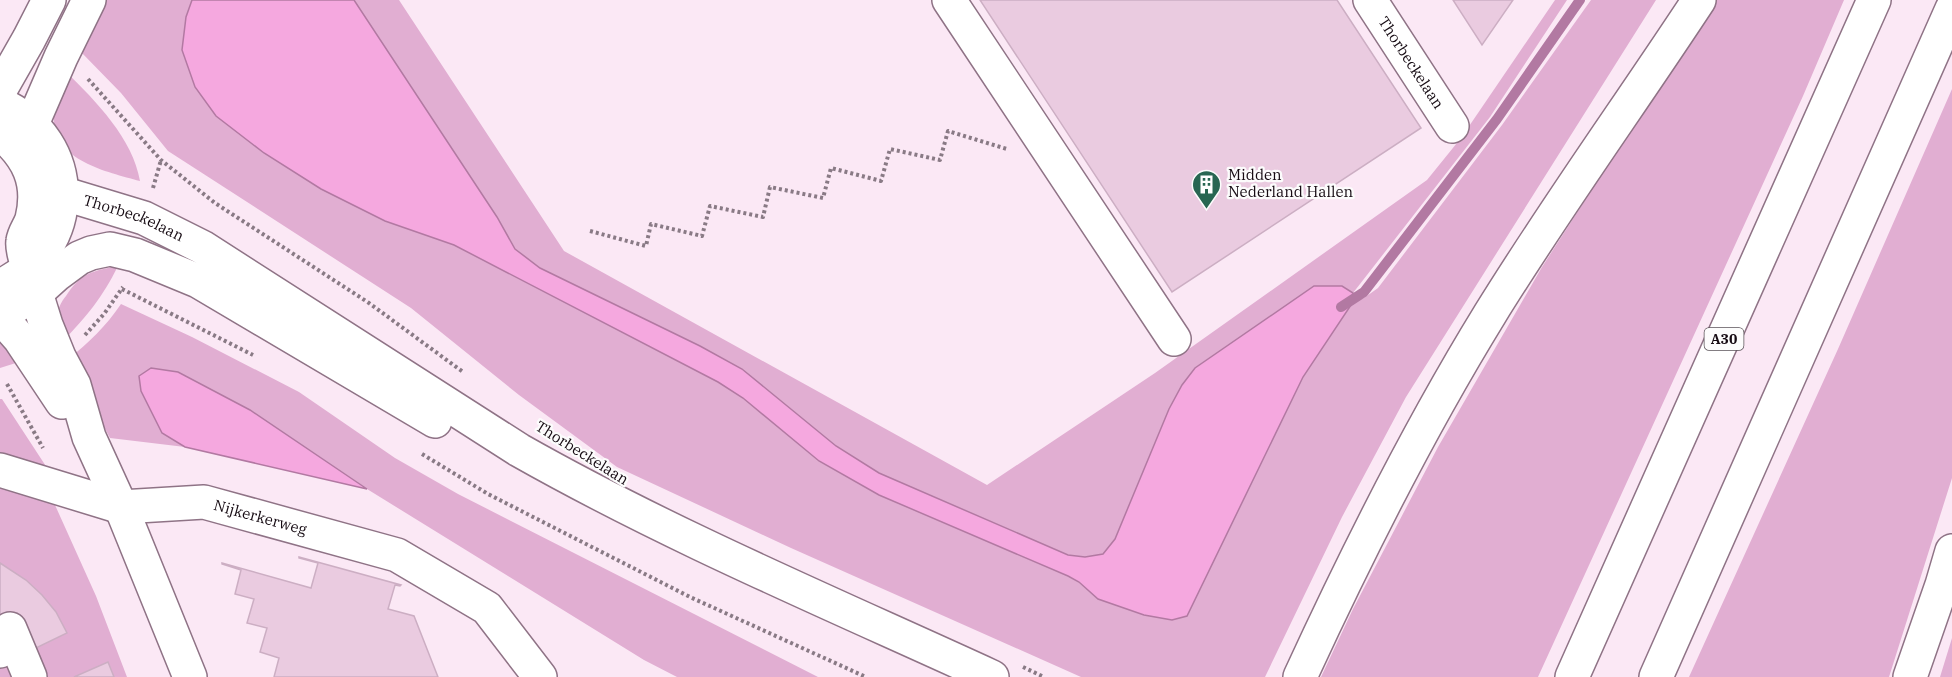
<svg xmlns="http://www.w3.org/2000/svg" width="1952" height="677" viewBox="0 0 1952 677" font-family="'IBM Plex Serif',serif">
<rect width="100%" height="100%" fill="#fbe8f5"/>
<path fill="#e1aed2" d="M 106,0 L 192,0 L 186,17 L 385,221 L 454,245 L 718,382 L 743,398 L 819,461 L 879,495 L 1068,576 L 1079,582 L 1098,599 L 1303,377 L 1353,302 L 1364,298 L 1378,288 L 1502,125 L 1591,0 L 1656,0 L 1406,397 L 1342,517 L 1265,677 L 1081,677 L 791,548 L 617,467 L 519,395 L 411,308 L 168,151 L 121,93 L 81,52 Z
M 354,0 L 399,0 L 564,251 L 987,485 L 1155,373 L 1427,180 L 1461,138 L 1555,0 L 1567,0 L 1490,117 L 1353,293 L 1342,286 L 1182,385 L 1169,409 L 1115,539 L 1103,554 L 1085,557 L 1068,555 L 879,473 L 836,446 L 700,346 L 540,268 L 515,249 L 497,217 Z
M 1714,0 L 1844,0 L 1803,96 L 1538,677 L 1321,677 L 1353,609 L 1438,447 L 1542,267 Z
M 66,72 C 96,101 133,139 140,181 C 105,171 49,160 54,112 C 55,99 62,84 66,72 Z
M 1952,89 L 1952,478 L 1889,677 L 1689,677 L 1838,349 Z
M 118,266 C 102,298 87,316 63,341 C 61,334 57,325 57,318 C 57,310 61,302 66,296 C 81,273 92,271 118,266 Z
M 121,304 L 192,337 L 299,392 L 395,458 L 458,494 L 818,677 L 677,677 L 644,660 L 367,489 L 250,410 L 162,433 L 185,447 L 110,438 L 68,359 C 89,343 106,326 121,304 Z
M 0,342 L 5,343 L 19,362 L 0,368 Z
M 0,399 L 2,399 L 53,477 L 0,460 Z
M 0,487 L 55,505 L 96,596 L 127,677 L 0,677 Z
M 1952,638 L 1952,677 L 1940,677 Z"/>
<path fill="#f5a8df" stroke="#b279a2" stroke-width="1.5" d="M 192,0 L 354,0 L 497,217 L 515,249 L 540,268 L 700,346 L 742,369 L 836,446 L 879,473 L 1068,555 L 1085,557 L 1103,554 L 1115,539 L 1169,409 L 1182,385 L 1195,368 L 1314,286 L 1342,286 L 1353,293 L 1353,302 L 1303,377 L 1187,616 L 1172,620 L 1144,615 L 1098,599 L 1079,582 L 1068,576 L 879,495 L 819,461 L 743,398 L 718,382 L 454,245 L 385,221 L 321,189 L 264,153 L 216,116 L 195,87 L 182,50 L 186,17 Z
M 151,368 L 178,372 L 250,410 L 367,489 L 185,447 L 162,433 L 141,391 L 139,376 Z"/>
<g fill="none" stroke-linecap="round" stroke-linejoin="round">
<path stroke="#b279a2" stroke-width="10" d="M 1341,307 L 1364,292 L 1497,119 L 1580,0"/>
</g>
<path fill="#eacbe0" stroke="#ccaec3" stroke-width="1.5" d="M 980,0 L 1337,0 L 1421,128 L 1172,292 Z
M 1453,0 L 1513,0 L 1482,45 Z
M 299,557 L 401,585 L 400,586 L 395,585 L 388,609 L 414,616 L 438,677 L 274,677 L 279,658 L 260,652 L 267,628 L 247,623 L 254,599 L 235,594 L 241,570 L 222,564 L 222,563 L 311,588 L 318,563 L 299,558 Z
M 0,563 L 26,580 L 42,595 L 56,612 L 67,633 L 36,648 L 26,625 L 0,615 Z
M 108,662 L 114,677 L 74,677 Z"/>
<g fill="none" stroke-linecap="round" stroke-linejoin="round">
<defs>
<g id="minor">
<path d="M 949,0 L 1174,339"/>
<path id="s1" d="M 1370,0 L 1452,126"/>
<path d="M 0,90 L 29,39 L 49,0"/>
<path d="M 32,124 L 61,57 L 89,0"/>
<path d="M 36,293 L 46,325 L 59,357 L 74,385 L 89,437 L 121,507 L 190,677"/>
<path d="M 0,316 L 20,339 L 62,402"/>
<path id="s2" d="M 0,470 L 121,507 L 204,502 L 397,555 L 487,608 L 540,677"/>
<path d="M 0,651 L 10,629 L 30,677"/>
</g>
<g id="major">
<path d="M 0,104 C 82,140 82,249 0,286"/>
<path d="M 0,133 C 28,156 41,182 32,219 C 30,226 24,233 23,241 C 21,250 31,275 34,286"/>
<path id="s3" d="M 35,185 L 144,218 L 202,247 L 519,450 C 671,536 833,604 992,677"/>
<path d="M 0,311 L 16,306 L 36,293 L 56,275 L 79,258 L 91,253 L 110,249 L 135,255 L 198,281 L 435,421"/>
</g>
<path id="highway" d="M 1300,677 C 1357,553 1418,431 1490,314 C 1556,207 1630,105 1699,0
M 1572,677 L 1874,0
M 1656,677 L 1952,9
M 1910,677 L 1942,585 L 1952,551"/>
</defs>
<use href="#minor" stroke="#8f7386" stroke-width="36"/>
<use href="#major" stroke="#8f7386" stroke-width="36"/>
<use href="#highway" stroke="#8f7386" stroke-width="36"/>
<path stroke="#897a85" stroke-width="4" stroke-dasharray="3 3" stroke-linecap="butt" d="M 88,79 L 161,160 L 215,203 L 369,303 L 463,372
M 153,188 L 161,160
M 590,231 L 646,246 L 651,224 L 702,236 L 710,206 L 763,217 L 770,187 L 823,198 L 831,168 L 881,181 L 890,149 L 940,160 L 948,131 L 1007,149
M 122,289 L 253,355
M 85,335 L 104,314 L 123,287
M 7,384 L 43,448
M 422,454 L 488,494 L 690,597 L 866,677
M 1023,667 L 1044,677"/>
<use href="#minor" stroke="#fff" stroke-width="33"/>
<use href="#major" stroke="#fff" stroke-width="33"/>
<use href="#highway" stroke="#fff" stroke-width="33"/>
</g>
<defs>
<symbol id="building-pin" viewBox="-11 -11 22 30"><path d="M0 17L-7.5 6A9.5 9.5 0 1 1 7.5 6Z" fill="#286652" stroke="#fcfcfc"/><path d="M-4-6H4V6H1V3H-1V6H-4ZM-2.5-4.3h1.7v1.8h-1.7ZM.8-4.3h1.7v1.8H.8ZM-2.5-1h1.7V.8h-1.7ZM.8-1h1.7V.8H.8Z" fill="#fff"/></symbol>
</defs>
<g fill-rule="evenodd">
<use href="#building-pin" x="1190" y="168" width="33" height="45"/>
</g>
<g text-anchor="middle" stroke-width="4.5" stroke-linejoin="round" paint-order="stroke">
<rect fill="#fcfcfc" stroke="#5b5359" stroke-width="1.5" x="1704.5" y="328" width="39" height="22" rx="4.5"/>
<g font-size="14" font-weight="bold" fill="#160b13">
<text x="1724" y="344">A30</text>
</g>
<g font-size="15" fill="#160b13" stroke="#fcfcfc">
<text dy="5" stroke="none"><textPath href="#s1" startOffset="75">Thorbeckelaan</textPath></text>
<text dy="5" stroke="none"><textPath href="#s3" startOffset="104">Thorbeckelaan</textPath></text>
<text transform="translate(582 453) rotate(32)" y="5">Thorbeckelaan</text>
<text dy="5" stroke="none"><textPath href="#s2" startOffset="268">Nijkerkerweg</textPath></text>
</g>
<g font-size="15" fill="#160b13" stroke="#fcfcfc" text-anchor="start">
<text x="1228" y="180">Midden<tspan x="1228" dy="17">Nederland Hallen</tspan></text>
</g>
</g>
</svg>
